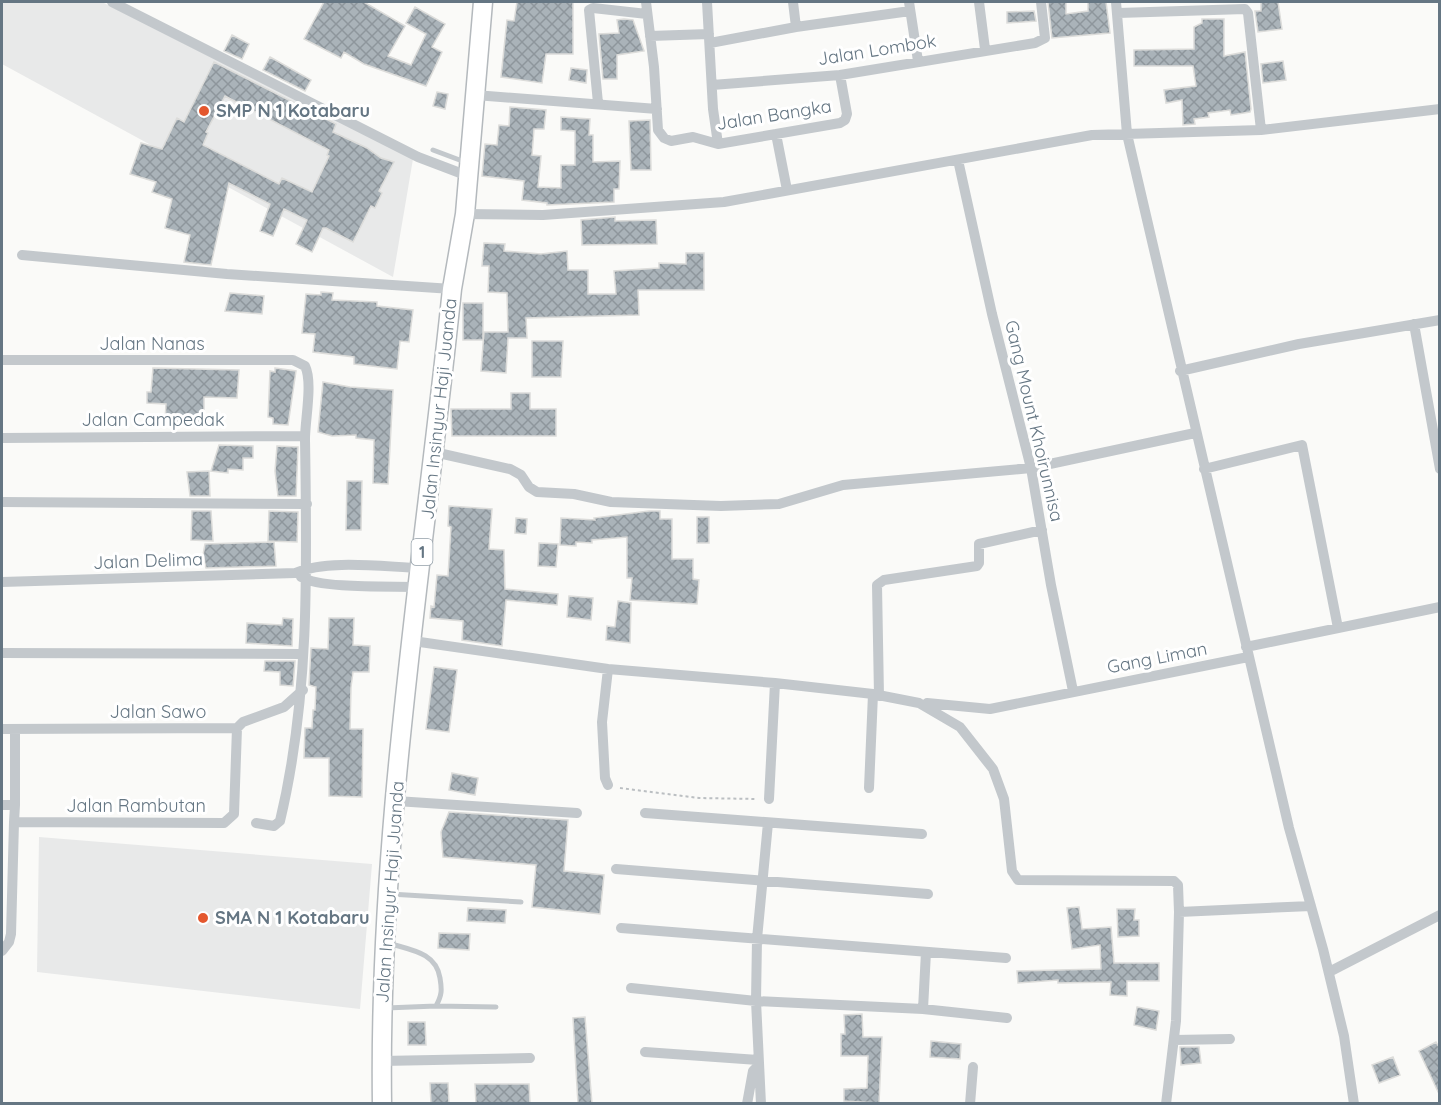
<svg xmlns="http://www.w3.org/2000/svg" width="1441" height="1105" viewBox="0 0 1441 1105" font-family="Quicksand,sans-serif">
<defs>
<pattern id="building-cross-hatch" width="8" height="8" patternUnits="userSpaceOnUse" patternTransform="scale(1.5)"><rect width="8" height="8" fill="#aab3b9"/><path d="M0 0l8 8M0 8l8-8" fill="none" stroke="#8e969c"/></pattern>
</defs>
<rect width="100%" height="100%" fill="#fafaf8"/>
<path fill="#e8e9e9" d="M 2,2 L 102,2 L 413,159 L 393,277 L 2,64 Z
M 39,837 L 372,864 L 360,1009 L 37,972 Z"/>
<path fill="url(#building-cross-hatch)" stroke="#dcdcda" stroke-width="1.5" fill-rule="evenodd" d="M 324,2 L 364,2 L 405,26 L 388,56 L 411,65 L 426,34 L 406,23 L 415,7 L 445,24 L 432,47 L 442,52 L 426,86 L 364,64 L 344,52 L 341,58 L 304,39 Z
M 517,2 L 573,2 L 573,54 L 546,54 L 542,83 L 501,77 L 507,20 L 514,21 Z
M 1048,2 L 1066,2 L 1066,14 L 1088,11 L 1088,2 L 1106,2 L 1110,33 L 1052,38 Z
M 1261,2 L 1278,2 L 1282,29 L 1258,32 L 1255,11 L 1261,11 Z
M 1034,11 L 1036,21 L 1007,23 L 1007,12 Z
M 624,19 L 633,20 L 644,51 L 617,55 L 617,79 L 603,79 L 599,34 L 619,33 L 617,20 Z
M 1202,19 L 1224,19 L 1224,56 L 1245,52 L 1251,109 L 1250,112 L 1231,115 L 1230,110 L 1208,113 L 1209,117 L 1194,119 L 1195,124 L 1183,125 L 1182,100 L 1166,103 L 1164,90 L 1196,86 L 1193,66 L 1134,66 L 1134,50 L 1194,49 L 1194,27 L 1202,23 Z
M 232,35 L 249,44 L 242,59 L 224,51 Z
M 270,57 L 311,80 L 305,91 L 263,70 Z
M 1283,61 L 1286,80 L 1263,83 L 1261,64 Z
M 214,62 L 336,124 L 333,132 L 367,148 L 381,158 L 394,162 L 379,191 L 382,193 L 375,208 L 371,206 L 353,242 L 326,228 L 323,228 L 312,252 L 296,244 L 307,220 L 284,209 L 273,236 L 260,231 L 270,204 L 229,183 L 211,265 L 184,262 L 190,235 L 165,228 L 172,199 L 152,192 L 156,182 L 130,174 L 141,143 L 162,149 L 177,118 L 184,122 ZM 225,96 L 329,150 L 327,155 L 329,156 L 312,192 L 282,178 L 279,184 L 203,145 L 208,133 L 206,132 Z
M 571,68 L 587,70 L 586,83 L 569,80 Z
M 437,92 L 448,94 L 445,109 L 433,106 Z
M 510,107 L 546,110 L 544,129 L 534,129 L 532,155 L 541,156 L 538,187 L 561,188 L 561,165 L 575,165 L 575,131 L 561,130 L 561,117 L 590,119 L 589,135 L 593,135 L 593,162 L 620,161 L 619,189 L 614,189 L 614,202 L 547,205 L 547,203 L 522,200 L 524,181 L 482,176 L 485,144 L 497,145 L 499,125 L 509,126 Z
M 650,120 L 651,170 L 631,170 L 629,121 Z
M 615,217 L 615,221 L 656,220 L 657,244 L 582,245 L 581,220 Z
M 484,243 L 505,244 L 504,251 L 541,254 L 567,251 L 568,270 L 588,270 L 588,294 L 616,294 L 614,271 L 659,268 L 659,263 L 686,264 L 686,253 L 704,253 L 704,290 L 638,290 L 639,315 L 526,318 L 527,338 L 508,338 L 506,373 L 481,371 L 484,332 L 508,332 L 507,293 L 488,292 L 489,266 L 482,266 Z
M 321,292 L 333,293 L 332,300 L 377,302 L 377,306 L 413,310 L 409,342 L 400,341 L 397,369 L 354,364 L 354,357 L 313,352 L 315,334 L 302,333 L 306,294 L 321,295 Z
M 230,293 L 264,296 L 262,314 L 225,311 Z
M 463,303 L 483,303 L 483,340 L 463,340 Z
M 532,341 L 563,341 L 561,377 L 532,377 Z
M 153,368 L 239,370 L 237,398 L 204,397 L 204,422 L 165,422 L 166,404 L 147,403 L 147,392 L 151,392 Z
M 275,368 L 296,371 L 288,425 L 273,424 L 273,418 L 268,417 L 270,371 L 275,372 Z
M 323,382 L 350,387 L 393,390 L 388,484 L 373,483 L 374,440 L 356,438 L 356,435 L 332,436 L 318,432 Z
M 511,393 L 530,393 L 530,409 L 556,409 L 556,436 L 452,436 L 451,409 L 511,409 Z
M 219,445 L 253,446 L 253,458 L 243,458 L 243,470 L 228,469 L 228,473 L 211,471 Z
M 277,446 L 298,447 L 296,496 L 278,496 L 275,471 Z
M 209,471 L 210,496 L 190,496 L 187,472 Z
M 347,481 L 362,481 L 361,530 L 346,530 Z
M 449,506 L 492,509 L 489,549 L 504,550 L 505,589 L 558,594 L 557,605 L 506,600 L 502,646 L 462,640 L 463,621 L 430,618 L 431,606 L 434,607 L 437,575 L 448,576 L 451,527 L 448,526 Z
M 192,511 L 211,511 L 213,541 L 191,540 Z
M 269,511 L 298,512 L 297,542 L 268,541 Z
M 649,511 L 660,511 L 660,519 L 672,519 L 672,559 L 693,559 L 693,579 L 699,580 L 697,604 L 630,600 L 632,578 L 627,578 L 627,537 L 592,540 L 592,543 L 576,542 L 576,546 L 560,545 L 561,518 L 595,520 L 594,518 Z
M 697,517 L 709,517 L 709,543 L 697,543 Z
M 516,518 L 527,519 L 526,534 L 515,533 Z
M 274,542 L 276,566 L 206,568 L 203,555 L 205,544 Z
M 539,543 L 558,544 L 556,567 L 538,566 Z
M 569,596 L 593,598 L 591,620 L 567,617 Z
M 618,601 L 631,603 L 630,643 L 606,640 L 607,626 L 615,627 Z
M 283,618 L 293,619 L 292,646 L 246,643 L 247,623 L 282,625 Z
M 329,618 L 354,618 L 353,645 L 370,646 L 369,672 L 353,672 L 351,687 L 350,729 L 363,729 L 362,797 L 329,796 L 329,758 L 304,758 L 305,728 L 312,728 L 313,710 L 315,710 L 316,687 L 309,685 L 311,648 L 328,649 Z
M 265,661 L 295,661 L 293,686 L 280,685 L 280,672 L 264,671 Z
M 434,667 L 457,670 L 449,732 L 426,729 Z
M 452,773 L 478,778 L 475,795 L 449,790 Z
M 449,812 L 568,820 L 564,871 L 604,875 L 600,914 L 532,907 L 536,865 L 443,857 L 441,832 Z
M 1079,907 L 1082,929 L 1111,927 L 1114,963 L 1159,963 L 1159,981 L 1127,981 L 1127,996 L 1110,995 L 1111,982 L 1058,983 L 1058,980 L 1018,983 L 1017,971 L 1101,969 L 1100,945 L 1072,949 L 1067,908 Z
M 468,908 L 506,910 L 505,923 L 467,921 Z
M 1117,909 L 1135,909 L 1134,920 L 1139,920 L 1139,936 L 1118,937 Z
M 439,933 L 470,934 L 469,950 L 438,948 Z
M 1137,1007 L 1159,1011 L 1156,1030 L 1134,1025 Z
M 862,1014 L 863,1037 L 882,1037 L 879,1103 L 844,1101 L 844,1089 L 867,1088 L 868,1056 L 841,1056 L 841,1034 L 845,1034 L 844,1015 Z
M 585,1017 L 592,1104 L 578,1104 L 573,1018 Z
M 408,1022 L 425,1022 L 426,1045 L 408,1045 Z
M 931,1041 L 961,1044 L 960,1059 L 930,1057 Z
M 1436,1042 L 1440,1049 L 1440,1096 L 1419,1051 Z
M 1180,1047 L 1199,1047 L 1201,1063 L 1181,1065 Z
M 1393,1057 L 1400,1075 L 1379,1083 L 1372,1065 Z
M 430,1083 L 448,1083 L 449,1104 L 431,1104 Z
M 475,1084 L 529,1084 L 530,1104 L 476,1104 Z"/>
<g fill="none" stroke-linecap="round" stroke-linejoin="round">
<defs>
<path id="trunk" d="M 382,1104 C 378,831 424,560 452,289 L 465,214 L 483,2"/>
</defs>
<use href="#trunk" stroke="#b4b9bd" stroke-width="21"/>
<path stroke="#bbbfc2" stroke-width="2" stroke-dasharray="3 3" stroke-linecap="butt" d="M 620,788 L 699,798 L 757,799"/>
<path stroke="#c3c8cc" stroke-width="5" d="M 433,150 L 465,162
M 390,894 L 521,902
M 388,943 C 410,950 436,952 440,978 C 442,990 442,995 436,1006
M 386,1008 L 436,1006 L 496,1007"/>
<path stroke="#c3c8cc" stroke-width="10" d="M 112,2 L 418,157 L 468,176
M 646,2 L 654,67 L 658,130 L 664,138 L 671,141 L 693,137 L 718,144 L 840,123 L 845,120 L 847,114 L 840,75
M 707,2 L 713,109 L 718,144
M 793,2 L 796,27
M 909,2 L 918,61
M 979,2 L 985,49
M 1116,2 L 1127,134 L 1289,828 L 1323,949 L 1344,1036 L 1354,1104
M 1118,13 L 1245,9 L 1248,13 L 1261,130
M 650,36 L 709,34
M 710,43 L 796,27 L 910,11
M 712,85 L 840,75 L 1035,43 L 1045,38 L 1041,2
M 475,95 L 657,109
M 598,103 L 589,10 L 593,8 L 647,14
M 776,134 L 787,190
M 958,160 L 992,314 L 1031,468 L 1051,585 L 1073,691
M 465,214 L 543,215 L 724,202 L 1092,135 L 1261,130 L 1440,109
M 22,255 L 227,274 L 452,289
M 1414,324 L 1440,469
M 2,360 L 293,360 L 305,366 C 313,382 305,420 305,439 C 307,566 310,696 280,821 L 274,826 L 256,823
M 1180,371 L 1299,344 L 1440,320
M 2,438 L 305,436
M 434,452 L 510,469 L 521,475 L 529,487 L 537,492 L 574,494 L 611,502 L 721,506 L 779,504 L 843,485 L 1031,468 L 1195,433
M 1204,469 L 1302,445 L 1338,628
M 2,502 L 307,504
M 301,577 C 322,589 390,586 418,587
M 2,582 L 295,573 C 328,559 384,567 421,568
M 413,641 L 608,669 L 775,683 L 873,694 L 919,703 L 960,727 L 993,769 L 1004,799 L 1012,871 L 1018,880 L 1174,881 L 1178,885 L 1179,912
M 1246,647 L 1440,607
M 2,653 L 302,654
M 608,669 L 602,722 L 605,778 L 608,785
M 879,696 L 877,585 L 884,580 L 977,566 L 979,563 L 979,544 L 1042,530
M 927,703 L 990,709 L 1248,657
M 2,729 L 237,728 L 243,722 L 284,707 L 303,690
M 869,788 L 873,694
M 769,799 L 775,683
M 396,801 L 577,813
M 2,805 L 15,805 L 14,822 L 224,823 L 234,814 L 237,728
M 15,805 L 15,729
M 645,813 L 922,834
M 616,869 L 928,894
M 621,928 L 1006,958
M 2,951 L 9,942 L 11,934 L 14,822
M 1329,972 L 1440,915
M 631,988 L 756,1001 L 923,1009 L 1007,1018
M 923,1009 L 926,952
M 1174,1040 L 1230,1039
M 645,1052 L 758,1060
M 382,1061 L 530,1058
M 747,1104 L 753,1071 L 759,1065
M 761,1104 L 756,1001 L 757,939 L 768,823
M 970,1104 L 973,1067
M 1166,1104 L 1176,1021 L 1179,912 L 1311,906"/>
<use href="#trunk" stroke="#fff" stroke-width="18"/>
</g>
<g fill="#e4572e" stroke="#fff" stroke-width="2">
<circle cx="204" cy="111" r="6"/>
<circle cx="203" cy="918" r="6"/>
</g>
<g text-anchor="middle" stroke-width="6" stroke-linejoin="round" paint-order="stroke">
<rect fill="#fff" stroke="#939fa8" stroke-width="1.5" x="411.5" y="539" width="21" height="26" rx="4.5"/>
<g font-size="16" font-weight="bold" fill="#657683">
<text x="422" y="558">1</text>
</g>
<g font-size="18" fill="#657683" stroke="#fff">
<text transform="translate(877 50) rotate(-9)" y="6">Jalan Lombok</text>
<text transform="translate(774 115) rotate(-9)" y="6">Jalan Bangka</text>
<text x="152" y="350">Jalan Nanas</text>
<text transform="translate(439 409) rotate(-84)" y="6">Jalan Insinyur Haji Juanda</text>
<text x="153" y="426">Jalan Campedak</text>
<text transform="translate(1034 421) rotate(77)" y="6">Gang Mount Khoirunnisa</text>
<text transform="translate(148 561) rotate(-2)" y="6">Jalan Delima</text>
<text transform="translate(1157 658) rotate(-11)" y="6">Gang Liman</text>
<text x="158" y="718">Jalan Sawo</text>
<text x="136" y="812">Jalan Rambutan</text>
<text transform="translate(390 892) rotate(-86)" y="6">Jalan Insinyur Haji Juanda</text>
</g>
<g font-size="18" font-weight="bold" fill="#657683" stroke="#fff" text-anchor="start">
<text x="216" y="117">SMP N 1 Kotabaru</text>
<text x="215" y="924">SMA N 1 Kotabaru</text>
</g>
</g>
<rect width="1441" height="1105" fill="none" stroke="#657683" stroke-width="6"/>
</svg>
